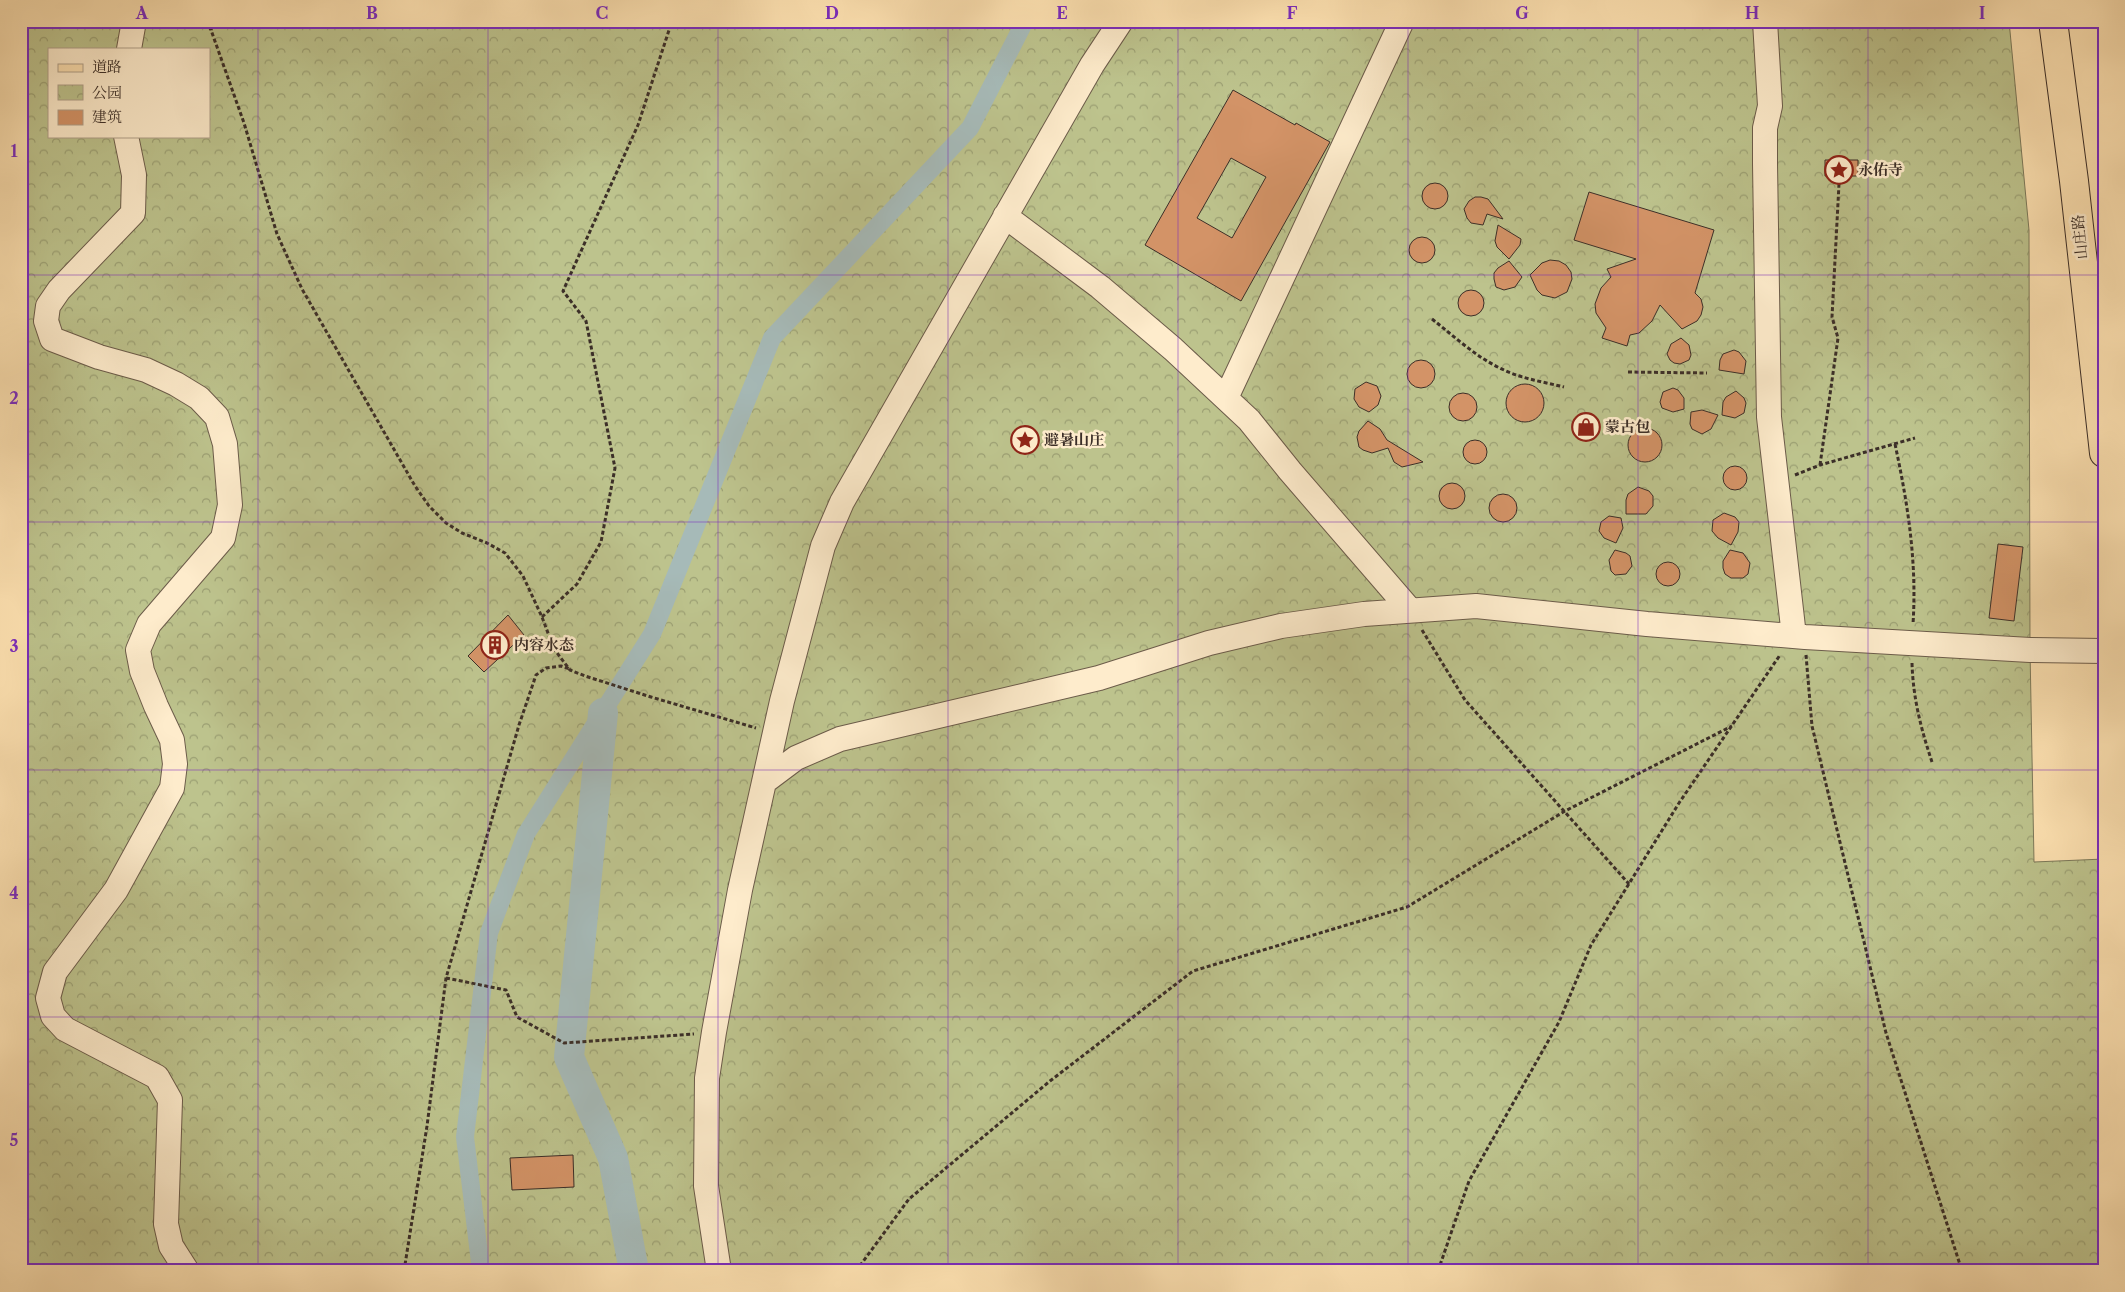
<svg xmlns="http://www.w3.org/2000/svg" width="2125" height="1292" viewBox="0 0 2125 1292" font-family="'Libre Caslon Text','Noto Serif SC',serif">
<defs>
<pattern id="park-crowns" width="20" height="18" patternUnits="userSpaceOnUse" patternTransform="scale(1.25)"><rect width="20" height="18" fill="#bdc38d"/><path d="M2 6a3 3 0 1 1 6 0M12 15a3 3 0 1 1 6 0" fill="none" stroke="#9b9f73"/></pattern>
</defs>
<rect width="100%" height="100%" fill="#fde1b1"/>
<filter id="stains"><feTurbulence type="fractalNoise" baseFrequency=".004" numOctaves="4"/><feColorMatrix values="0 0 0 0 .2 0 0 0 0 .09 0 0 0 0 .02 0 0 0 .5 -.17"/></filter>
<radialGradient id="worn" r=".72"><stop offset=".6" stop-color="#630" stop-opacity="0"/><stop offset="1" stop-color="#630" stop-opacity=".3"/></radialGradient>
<path fill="url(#park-crowns)" stroke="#7c795a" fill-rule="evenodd" d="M 21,21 L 2009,21 L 2029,230 L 2030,650 L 2034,862 L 2104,859 L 2104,1271 L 21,1271 ZM 49,49 L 209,49 L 209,136 L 49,136 Z"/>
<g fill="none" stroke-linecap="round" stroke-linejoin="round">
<path stroke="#a6bab8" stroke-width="18" d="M 481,1271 L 465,1137 L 489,933 L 526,834 L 652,634 L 772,338 L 970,128 L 1025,21"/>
<path stroke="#a6bab8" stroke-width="30" d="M 603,713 L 569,1057 L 613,1158 L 634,1271"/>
</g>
<path fill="#d39367" stroke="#3c2f28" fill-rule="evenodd" d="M 1233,90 L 1295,125 L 1296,123 L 1330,142 L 1241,301 L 1145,245 ZM 1231,158 L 1266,177 L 1232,238 L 1197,218 Z
M 1825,160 L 1858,160 L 1858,176 L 1825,176 Z
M1422 196a13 13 0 1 1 26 0a13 13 0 1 1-26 0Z
M 1589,192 L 1714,230 L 1695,293 L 1701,299 L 1703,307 L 1701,315 L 1697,321 L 1682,329 L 1660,305 L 1652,321 L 1639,333 L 1630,335 L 1627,346 L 1602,338 L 1606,328 L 1596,313 L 1595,304 L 1601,288 L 1611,277 L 1607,269 L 1636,259 L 1574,240 Z
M 1475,197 L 1481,197 L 1488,199 L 1503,219 L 1487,214 L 1483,225 L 1471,223 L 1467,218 L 1464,209 L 1469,201 Z
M 1498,225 L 1521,239 L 1520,245 L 1509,259 L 1497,247 L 1495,241 Z
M1409 250a13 13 0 1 1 26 0a13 13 0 1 1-26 0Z
M 1550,260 L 1559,261 L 1566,265 L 1571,272 L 1572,279 L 1567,292 L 1555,298 L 1542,295 L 1537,290 L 1530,275 L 1542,263 Z
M 1509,261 L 1522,277 L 1515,287 L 1504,290 L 1496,287 L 1494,279 L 1494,273 L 1498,268 Z
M1458 303a13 13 0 1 1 26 0a13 13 0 1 1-26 0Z
M 1681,338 L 1689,345 L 1691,355 L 1689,360 L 1680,364 L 1674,363 L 1670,360 L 1667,354 L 1671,344 Z
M 1734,350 L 1739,352 L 1746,361 L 1744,374 L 1719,370 L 1720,360 L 1723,354 Z
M1407 374a14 14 0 1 1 28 0a14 14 0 1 1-28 0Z
M 1366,382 L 1377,386 L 1381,396 L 1378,405 L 1369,412 L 1359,407 L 1354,399 L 1355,389 Z
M1506 403a19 19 0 1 1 38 0a19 19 0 1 1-38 0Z
M 1673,388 L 1678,390 L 1684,398 L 1684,409 L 1673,412 L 1662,408 L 1660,402 L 1663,392 Z
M 1736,391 L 1744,398 L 1746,403 L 1744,413 L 1735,418 L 1722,415 L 1723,402 L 1726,397 Z
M1449 407a14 14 0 1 1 28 0a14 14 0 1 1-28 0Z
M 1702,410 L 1718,415 L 1711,429 L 1702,434 L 1692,429 L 1690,424 L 1691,412 Z
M 1368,421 L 1380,429 L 1387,440 L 1423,462 L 1402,467 L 1394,462 L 1388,448 L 1372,453 L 1363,450 L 1359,447 L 1357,437 L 1359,431 Z
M1628 445a17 17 0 1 1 34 0a17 17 0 1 1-34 0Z
M1463 452a12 12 0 1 1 24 0a12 12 0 1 1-24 0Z
M1723 478a12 12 0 1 1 24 0a12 12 0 1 1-24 0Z
M1439 496a13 13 0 1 1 26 0a13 13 0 1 1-26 0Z
M 1638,487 L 1649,491 L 1653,496 L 1653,506 L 1646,514 L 1626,514 L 1626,500 L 1628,494 Z
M1489 508a14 14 0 1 1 28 0a14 14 0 1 1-28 0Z
M 1724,513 L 1735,517 L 1739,522 L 1738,532 L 1731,545 L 1718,538 L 1712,531 L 1713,520 Z
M 1609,516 L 1621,518 L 1623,528 L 1616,543 L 1604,538 L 1599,531 L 1601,522 Z
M 1998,544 L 2023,547 L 2014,621 L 1989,618 Z
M 1615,550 L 1626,553 L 1630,556 L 1632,566 L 1626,574 L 1615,575 L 1611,571 L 1609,560 Z
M 1730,550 L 1743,553 L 1750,563 L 1748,574 L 1743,578 L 1731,578 L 1725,574 L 1723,568 L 1723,561 Z
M1656 574a12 12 0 1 1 24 0a12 12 0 1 1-24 0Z
M 508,615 L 524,635 L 484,672 L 468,656 Z
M 573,1155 L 574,1187 L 512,1190 L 510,1158 Z"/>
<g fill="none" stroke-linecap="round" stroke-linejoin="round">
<defs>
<path id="minor" d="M 1765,21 L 1770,106 L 1765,128 L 1765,164 L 1769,417 L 1794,636
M 129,49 L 134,21
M 126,136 L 134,175 L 133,213 L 59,290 L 48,306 L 46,321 L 52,339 L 99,357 L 146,370 L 176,384 L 199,398 L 217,417 L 225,444 L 230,505 L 223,538 L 149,624 L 138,650 L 142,671 L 156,706 L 172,740 L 175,764 L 172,788 L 116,890 L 55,972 L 48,998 L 53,1016 L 65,1029 L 157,1077 L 170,1100 L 166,1224 L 171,1246 L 187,1271
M 1005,216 L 1100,287 L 1173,349 L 1249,420 L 1290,471 L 1410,610
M 1226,398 L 1402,21
M 764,782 L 796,758 L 840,739 L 1099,678 L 1209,643 L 1281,626 L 1364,614 L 1476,606 L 1647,624 L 1805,637 L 2030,650 L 2104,651
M 719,1271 L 706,1186 L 707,1078 L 714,1032 L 740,890 L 782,701 L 823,546 L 842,502 L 1092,65 L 1121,21"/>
<path id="major" d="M 2053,21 L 2074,181 L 2104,453"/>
</defs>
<use href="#minor" stroke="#6c5c4a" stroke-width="26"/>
<use href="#major" stroke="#3c2f28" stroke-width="30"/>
<path stroke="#3c2f28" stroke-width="3" stroke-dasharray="4 2.5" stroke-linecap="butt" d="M 206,21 L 211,30 L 244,123 L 277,234 L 302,289 L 415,486 L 429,506 L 446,523 L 462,533 L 487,543 L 505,553 L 523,576 L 542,617 L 554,649 L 570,670 L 585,676 L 651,697 L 756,728
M 211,30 L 214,21
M 1432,319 C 1455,337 1477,358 1504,370 C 1523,379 1544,382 1564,387
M 1628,372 L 1707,373
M 1895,444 C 1908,505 1917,562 1913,624
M 1820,465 L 1838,338 L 1832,317 L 1839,184
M 1795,475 L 1820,465 L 1915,438
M 542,617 L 577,584 L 601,542 L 615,468 L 586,321 L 563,291 L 638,125 L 672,21
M 1422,630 L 1465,700 L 1629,884
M 1806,655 L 1812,726 L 1886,1033 L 1962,1271
M 1912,663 C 1913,698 1921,729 1932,762
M 446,978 L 506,990 L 517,1017 L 564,1043 L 694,1034
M 404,1271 L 427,1126 L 446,978 L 519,725 L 536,675 L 546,668 L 561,666 L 570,669
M 856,1271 L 909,1199 L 1050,1081 L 1193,971 L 1407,907 L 1565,811 L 1732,726
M 1438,1271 L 1469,1181 L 1559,1022 L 1591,945 L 1679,803 L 1780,655"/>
<use href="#minor" stroke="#feeccc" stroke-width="24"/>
<use href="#major" stroke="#fde1b1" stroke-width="28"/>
</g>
<path fill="none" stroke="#7b2cbf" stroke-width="1" stroke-opacity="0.55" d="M 258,21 L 258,1271M 488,21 L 488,1271M 718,21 L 718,1271M 948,21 L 948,1271M 1178,21 L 1178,1271M 1408,21 L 1408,1271M 1638,21 L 1638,1271M 1868,21 L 1868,1271M 21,275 L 2104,275M 21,522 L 2104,522M 21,770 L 2104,770M 21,1017 L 2104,1017"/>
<defs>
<symbol id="sight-ring" viewBox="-11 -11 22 22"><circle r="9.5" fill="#feeccc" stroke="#8f2418" stroke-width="1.5"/><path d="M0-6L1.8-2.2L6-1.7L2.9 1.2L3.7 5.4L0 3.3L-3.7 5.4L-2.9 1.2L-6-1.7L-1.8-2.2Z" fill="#8f2418"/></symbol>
<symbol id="shop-ring" viewBox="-11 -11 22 22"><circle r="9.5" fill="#feeccc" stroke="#8f2418" stroke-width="1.5"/><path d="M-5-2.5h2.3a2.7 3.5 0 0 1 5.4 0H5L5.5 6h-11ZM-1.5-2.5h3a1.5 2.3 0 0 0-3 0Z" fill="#8f2418"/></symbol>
<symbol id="building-ring" viewBox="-11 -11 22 22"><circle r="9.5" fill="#feeccc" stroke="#8f2418" stroke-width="1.5"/><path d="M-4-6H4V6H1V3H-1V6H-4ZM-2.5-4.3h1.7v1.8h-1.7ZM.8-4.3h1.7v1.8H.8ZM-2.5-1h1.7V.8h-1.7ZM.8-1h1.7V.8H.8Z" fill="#8f2418"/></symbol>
</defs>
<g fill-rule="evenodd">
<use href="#sight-ring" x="1823" y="154" width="32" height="32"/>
<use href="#shop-ring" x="1570" y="411" width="32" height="32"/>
<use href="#sight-ring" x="1009" y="424" width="32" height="32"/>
<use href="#building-ring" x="479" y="629" width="32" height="32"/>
</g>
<g text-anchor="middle" stroke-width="5" stroke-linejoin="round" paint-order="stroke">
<g font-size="15" font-weight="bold" fill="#3c2f28" stroke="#feeccc" text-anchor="start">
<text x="1858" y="175">永佑寺</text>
<text x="1605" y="432">蒙古包</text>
<text x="1044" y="445">避暑山庄</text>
<text x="514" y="650">内容水态</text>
</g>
<g font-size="15" fill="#3c2f28" stroke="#feeccc">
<text transform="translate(2080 237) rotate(-96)" y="5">山庄路</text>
</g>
</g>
<rect width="2125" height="1292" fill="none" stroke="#fde1b1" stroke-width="55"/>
<rect x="48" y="48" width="162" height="90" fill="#feeccc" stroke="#b0a08a"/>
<rect x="58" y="64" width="25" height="8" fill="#fde1b1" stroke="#b0a08a"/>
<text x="92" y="72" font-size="15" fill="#3c2f28">道路</text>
<rect x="58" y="85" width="25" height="15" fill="url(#park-crowns)" stroke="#b0a08a"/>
<text x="92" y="98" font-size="15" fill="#3c2f28">公园</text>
<rect x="58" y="110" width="25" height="15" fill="#d39367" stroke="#b0a08a"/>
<text x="92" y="122" font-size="15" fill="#3c2f28">建筑</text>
<rect x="28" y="28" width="2070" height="1236" fill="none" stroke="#7b2cbf" stroke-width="2"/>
<g font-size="16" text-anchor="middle" font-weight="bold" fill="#7b2cbf">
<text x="142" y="19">A</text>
<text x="372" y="19">B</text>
<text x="602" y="19">C</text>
<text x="832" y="19">D</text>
<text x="1062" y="19">E</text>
<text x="1292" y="19">F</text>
<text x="1522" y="19">G</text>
<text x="1752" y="19">H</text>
<text x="1982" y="19">I</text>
<text x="14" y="157">1</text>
<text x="14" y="404">2</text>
<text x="14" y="652">3</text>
<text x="14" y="899">4</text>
<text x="14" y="1146">5</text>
</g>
<rect width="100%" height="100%" filter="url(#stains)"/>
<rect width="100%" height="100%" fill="url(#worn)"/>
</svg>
